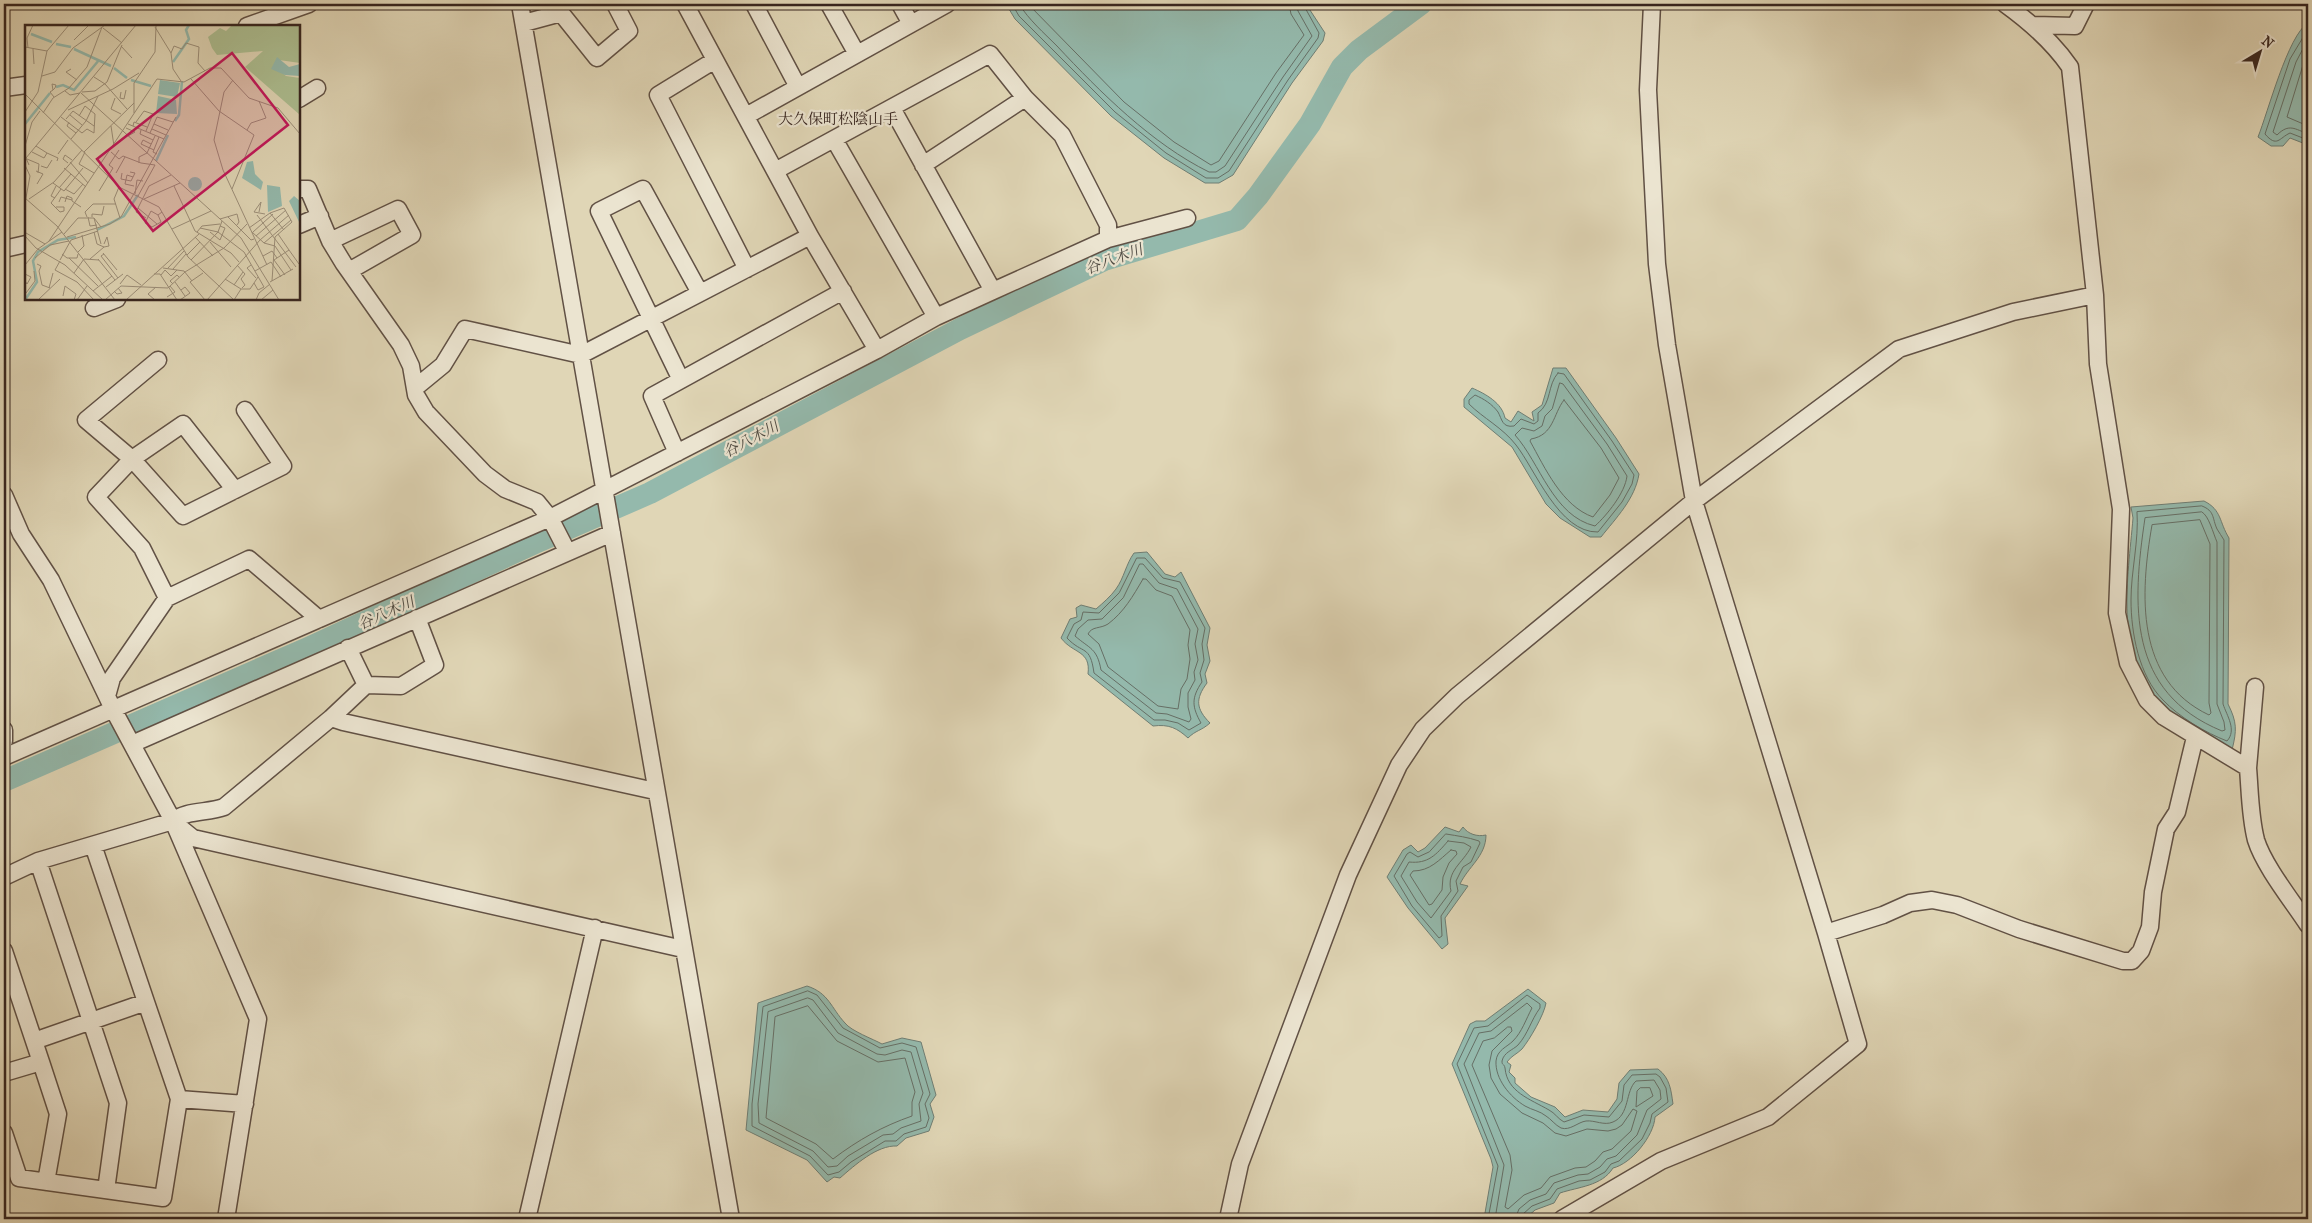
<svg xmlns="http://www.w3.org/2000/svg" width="2312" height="1223" viewBox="0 0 2312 1223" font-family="'IM FELL French Canon','Noto Serif JP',serif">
<rect width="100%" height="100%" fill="#e0d6b6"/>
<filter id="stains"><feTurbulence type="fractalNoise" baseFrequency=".004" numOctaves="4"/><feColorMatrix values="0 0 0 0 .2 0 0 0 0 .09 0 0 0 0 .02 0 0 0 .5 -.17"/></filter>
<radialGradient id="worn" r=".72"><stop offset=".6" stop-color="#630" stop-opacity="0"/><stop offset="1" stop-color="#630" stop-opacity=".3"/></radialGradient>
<path fill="#94b9ac" stroke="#6f7e74" d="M 1006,4 L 1306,4 L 1325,33 L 1323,41 L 1292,83 L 1233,175 L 1219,183 L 1205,183 L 1164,158 L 1111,116 L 1015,19 Z
M 2308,23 L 2308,145 L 2290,138 L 2283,146 L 2271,146 L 2258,137 C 2268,112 2288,35 2308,23 Z
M 1553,368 L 1566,368 L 1616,438 L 1639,474 C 1635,499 1616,518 1601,537 L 1590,537 L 1560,518 L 1546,504 L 1512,447 L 1464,407 L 1464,399 L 1472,388 C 1486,394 1502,403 1505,418 L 1511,422 L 1518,411 L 1534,421 L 1532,412 L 1542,405 Z
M 2204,501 C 2222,510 2219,522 2229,538 L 2228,704 C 2237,722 2237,730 2232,750 C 2212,739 2173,719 2159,703 C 2114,652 2128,579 2133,518 L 2131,507 Z
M 1147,552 L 1165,574 L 1175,577 L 1181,572 L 1210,628 L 1207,645 L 1210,661 L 1205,674 L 1207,683 C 1195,699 1196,709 1210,723 C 1201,731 1196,730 1188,738 C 1177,728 1169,724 1153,726 L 1088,674 C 1091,650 1073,654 1061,638 L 1070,619 L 1077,617 L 1076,608 L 1081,605 L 1096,609 C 1103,603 1111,596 1116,589 C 1124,578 1126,564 1134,553 Z
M 1445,827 L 1459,832 L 1463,827 C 1468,834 1477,837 1486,835 C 1486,856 1468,867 1460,884 L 1468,886 L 1445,918 L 1448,944 L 1442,949 L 1408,908 L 1387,877 L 1403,850 L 1411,845 L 1418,852 L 1425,848 Z
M 807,986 C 829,993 831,1008 845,1023 C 851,1031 873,1039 882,1044 L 902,1038 L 921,1042 L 936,1095 L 930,1104 L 934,1117 L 929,1131 L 906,1138 L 897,1146 C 877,1145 855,1165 840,1178 L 834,1177 L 827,1182 L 807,1160 L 746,1130 L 758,1003 Z
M 1528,989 L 1546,1003 C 1544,1015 1530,1039 1522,1049 C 1517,1054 1511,1056 1507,1062 L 1511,1065 L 1509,1072 L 1515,1078 L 1515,1083 L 1531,1097 L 1555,1107 L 1565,1117 L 1583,1110 L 1608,1112 L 1617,1099 L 1619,1083 L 1630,1070 L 1658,1069 C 1670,1078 1671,1090 1673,1104 L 1655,1117 C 1654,1136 1631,1164 1613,1168 C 1602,1186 1578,1187 1560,1193 L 1554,1203 L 1535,1210 L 1526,1218 L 1482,1219 L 1485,1213 L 1493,1167 L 1491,1159 L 1452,1064 L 1470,1024 L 1476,1021 L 1485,1021 Z"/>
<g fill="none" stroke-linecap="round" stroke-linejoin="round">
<path stroke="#666f66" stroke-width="1" d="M 1012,4 L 1019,16 L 1115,112 L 1166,153 L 1206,178 L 1218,178 L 1229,171 L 1288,80 L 1318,38 L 1319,33 L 1303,4
M 1019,4 C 1029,20 1044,33 1057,46 C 1100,92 1152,144 1209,172 L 1216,172 L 1225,166 L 1283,77 L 1312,36 L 1298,11 L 1296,4
M 1028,4 L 1124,102 L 1174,142 L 1211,165 L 1219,161 L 1276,73 L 1304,35 L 1291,14 L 1289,4
M 2308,29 L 2290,59 L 2265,134 C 2277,148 2279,138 2290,133 L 2308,140
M 2308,39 L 2296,62 L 2273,132 L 2277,135 C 2289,123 2295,129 2308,134
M 2308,54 L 2303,65 L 2287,117 L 2308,126
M 1558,373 L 1564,374 L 1612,441 L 1634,475 L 1632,484 L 1622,502 L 1598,532 C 1559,533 1535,469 1516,445 C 1503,428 1483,418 1469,404 L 1469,400 L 1475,395 C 1484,399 1492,404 1498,412 C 1502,419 1502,428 1514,426 L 1521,419 L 1534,424 L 1538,421 L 1538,413 C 1552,403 1547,385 1558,373 Z
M 1560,383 L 1563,384 L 1607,444 L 1627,476 C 1625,493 1607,515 1595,526 C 1553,516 1540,463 1515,435 L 1522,428 L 1534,431 L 1542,426 L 1545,416 L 1552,409 Z
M 1564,400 L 1601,448 L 1619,478 L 1610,495 L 1593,517 C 1562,506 1545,468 1530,441 L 1531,439 C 1554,435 1553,414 1564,400 Z
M 2202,506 C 2215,511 2212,518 2217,529 C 2219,533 2222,536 2224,540 L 2223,704 C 2227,716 2237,730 2227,741 C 2206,733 2179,717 2163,700 C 2139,676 2131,633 2131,600 C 2131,571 2139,541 2137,512 Z
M 2202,512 C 2209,516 2213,533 2217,542 L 2217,704 L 2224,722 L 2225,730 L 2222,731 C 2127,692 2132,605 2145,518 Z
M 2200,520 L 2210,544 L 2209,703 L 2211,713 L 2209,715 C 2135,680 2140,594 2152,525 Z
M 1137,558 L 1145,558 L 1163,578 L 1180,582 L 1205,628 L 1202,644 L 1204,660 L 1200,673 L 1202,682 C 1191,698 1192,707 1201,723 L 1189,730 L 1178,723 L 1165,720 L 1154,720 L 1094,673 C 1090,644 1083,655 1067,638 L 1074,624 L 1081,620 L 1083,612 L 1099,613 L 1119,593 Z
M 1140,564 L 1143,564 L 1159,583 L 1177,589 L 1198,629 L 1195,644 L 1198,660 L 1194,672 L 1195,680 L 1188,693 L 1188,707 L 1191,719 L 1189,722 L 1167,714 L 1156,713 L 1101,670 C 1097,648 1090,649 1075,636 L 1078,629 L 1088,620 L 1102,619 L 1123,598 Z
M 1143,579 L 1146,579 L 1156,590 L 1172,596 L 1190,630 L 1188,645 L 1190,659 L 1187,679 L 1181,689 L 1178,709 L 1158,706 L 1108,667 L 1099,644 L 1088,634 C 1092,626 1100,629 1108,624 C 1124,612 1133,596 1143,579 Z
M 1446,834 C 1458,836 1467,837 1479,841 L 1480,843 L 1471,862 L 1463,867 L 1456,881 L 1458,891 L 1441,916 L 1442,936 L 1439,938 L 1412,906 L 1394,876 L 1407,854 L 1410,852 L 1418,857 L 1429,852 Z
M 1448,841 L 1464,843 L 1471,847 C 1463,863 1446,871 1451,891 L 1431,918 L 1417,902 L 1401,876 L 1409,862 C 1428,864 1436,855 1448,841 Z
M 1451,850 L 1456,851 L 1457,854 L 1449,863 L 1443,877 L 1442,890 L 1432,904 L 1429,905 L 1410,875 L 1413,871 C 1430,871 1439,860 1451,850 Z
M 808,991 L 817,995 L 843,1028 L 880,1048 L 902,1043 L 916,1047 L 930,1094 L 925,1104 L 929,1118 L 926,1127 L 904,1134 L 896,1141 L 885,1141 L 851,1162 L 839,1172 L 828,1175 L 810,1156 L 752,1126 L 752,1104 L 763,1007 Z
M 808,998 L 813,1000 L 838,1033 L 877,1054 L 885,1055 L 902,1050 L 911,1052 L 923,1093 L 919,1104 L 921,1121 L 901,1128 L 893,1134 L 883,1135 L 848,1156 L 837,1166 L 828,1167 L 813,1151 L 759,1123 L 758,1104 L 768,1012 Z
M 808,1006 L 837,1041 L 878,1062 L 905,1058 L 915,1092 L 912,1102 L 912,1116 C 883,1126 858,1140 833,1159 L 816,1144 L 766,1118 L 775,1017 Z
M 1508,1027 L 1511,1027 L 1512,1031 L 1492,1051 L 1489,1065 L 1491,1078 L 1500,1094 L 1522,1113 L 1543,1123 L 1555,1133 L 1566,1136 L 1587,1129 L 1608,1131 L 1616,1129 L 1622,1125 L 1633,1109 L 1637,1111 L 1631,1131 L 1612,1149 L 1603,1152 L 1595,1161 L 1586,1167 L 1575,1168 L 1550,1177 L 1541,1188 L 1524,1195 L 1508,1209 L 1505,1207 L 1512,1170 L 1510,1155 L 1472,1065 L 1483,1041 L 1494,1038 Z
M 1650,1088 L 1653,1096 L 1636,1107 L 1637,1091 L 1640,1088 Z
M 1488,1219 L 1498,1166 L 1457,1064 L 1474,1028 L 1488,1026 L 1527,995 L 1540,1004 L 1540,1008 C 1531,1020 1528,1034 1518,1045 C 1513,1050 1504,1052 1502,1061 C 1502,1066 1504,1063 1505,1068 C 1507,1092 1530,1099 1549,1110 C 1555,1113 1558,1119 1564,1122 L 1584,1115 L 1609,1117 L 1622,1101 L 1624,1085 L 1632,1075 L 1656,1074 L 1660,1077 L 1666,1088 L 1668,1102 L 1652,1114 L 1650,1123 L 1642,1139 L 1619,1161 L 1611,1164 L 1605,1172 L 1590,1180 L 1579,1181 L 1557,1189 L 1550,1199 L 1532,1206 L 1523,1214 L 1521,1219
M 1495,1219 L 1504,1165 L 1464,1064 L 1479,1033 L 1491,1031 L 1527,1003 L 1532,1008 C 1526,1019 1522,1032 1513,1041 C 1507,1047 1497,1050 1496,1061 C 1495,1079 1510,1097 1525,1106 C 1532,1110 1540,1111 1546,1116 C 1551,1119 1555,1125 1561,1128 C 1570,1131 1578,1122 1586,1121 C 1595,1120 1604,1126 1613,1122 C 1630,1115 1625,1091 1636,1081 L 1654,1080 L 1660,1090 L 1661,1099 L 1647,1110 L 1637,1135 L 1616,1156 L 1607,1159 L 1600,1167 L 1588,1174 L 1578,1175 L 1554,1183 L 1546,1194 L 1530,1200 L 1519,1209 L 1515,1219"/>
<path stroke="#94b9ac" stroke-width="22" d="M 4,781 L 308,648 L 535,543 L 650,493 L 960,329 L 1104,260 L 1237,220 L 1258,196 L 1310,124 L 1342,67 L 1359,50 L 1421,4"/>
<defs>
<path id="minor" d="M 520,4 L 731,1219
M 685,4 L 810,236 L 877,350
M 754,4 L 798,87
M 829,4 L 857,54
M 900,4 L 911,24
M 2005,4 C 2030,22 2052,41 2070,67 L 2095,295 L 2098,364 L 2121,509 L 2117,613 L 2128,663 L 2147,700 L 2164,717 L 2248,768 C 2250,792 2250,817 2256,840 C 2264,866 2293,902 2308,925
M 524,23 L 561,13 L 597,58 L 629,31 L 615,4
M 2034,25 L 2075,26 L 2086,4
M 247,26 L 309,4
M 715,60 L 658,95 L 747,269
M 4,88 L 26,85
M 299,99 L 317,88
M 892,108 L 993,291
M 746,116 L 947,4
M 834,139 L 936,317
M 923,165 L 1025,98
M 775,171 L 990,54 L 1025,98 L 1062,135 L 1108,225 L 1108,239
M 299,189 L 308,189 L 330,241 L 344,264 L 401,345 L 411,366 L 416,395 L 426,412 L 485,474 L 505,489 L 537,502 L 550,518 L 567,551
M 299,225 L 320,216
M 330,241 L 398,209 L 412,235 L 349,271
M 4,249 L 26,244
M 94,308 L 117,299
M 158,360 L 86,420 L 132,459 L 183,516 L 283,466 L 245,410
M 681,380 L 599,211 L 643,189 L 700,293
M 415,388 L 443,365 L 465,329 L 581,355 L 810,236
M 677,453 L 652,396 L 843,291
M 4,495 L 21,534 L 51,580 L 113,709 L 173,821 L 258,1019 L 226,1219
M 167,598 L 142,548 L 96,497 L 132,459 L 183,424 L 235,490
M 348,648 L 366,685
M 107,696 L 112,678 L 167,598 L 249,559 L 319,619
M 331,718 L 366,685 L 401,686 L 435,665 L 417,618
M 4,730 L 4,741
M 132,744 L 612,533
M 4,757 L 550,518 L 877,350 L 936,317 L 993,291 L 1108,239 L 1187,218
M 2248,768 L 2255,687
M 177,825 L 193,838 L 683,949
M 93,845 L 146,1002
M 38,861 L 118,1103 L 106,1190
M 4,877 L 38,861 L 173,821 C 186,810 208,813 224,807 L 331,718 L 343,722 L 655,791
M 1826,933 L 1883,915 L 1910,903 L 1932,900 L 1957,905 L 2019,929 L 2123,961 L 2132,961 L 2141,951 L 2150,927 L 2153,892 L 2166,829 L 2177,812 L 2195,737
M 4,951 L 34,1041
M 41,1062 L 58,1114 L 46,1182
M 4,1073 L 41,1062 L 34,1041 L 146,1002 L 179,1099 L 163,1198 L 19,1178 L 4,1133
M 179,1099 L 245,1104
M 527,1219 L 595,928
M 1228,1219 L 1240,1164 L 1348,875 L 1399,765 L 1423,729 L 1457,696 L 1694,501 L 1899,349 L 2013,312 L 2095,295
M 1562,1219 L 1661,1161 L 1768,1117 L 1858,1044 L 1826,933 L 1694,501 L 1667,345 L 1657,264 L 1648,90 L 1652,4"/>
</defs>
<use href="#minor" stroke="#615145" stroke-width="19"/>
<use href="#minor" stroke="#ebe4d0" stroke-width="16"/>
</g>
<g text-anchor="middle" stroke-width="4.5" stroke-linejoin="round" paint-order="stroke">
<g font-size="15" fill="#37251f" stroke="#ebe4d0">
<text x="838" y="124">大久保町松陰山手</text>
</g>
<g font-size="15" font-style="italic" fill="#4e4a42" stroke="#ebe4d0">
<text transform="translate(1114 259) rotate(-20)" y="5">谷八木川</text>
<text transform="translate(751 439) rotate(-28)" y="5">谷八木川</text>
<text transform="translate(386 613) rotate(-24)" y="5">谷八木川</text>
</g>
</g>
<g transform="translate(25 25)">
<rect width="275" height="275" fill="#e0d6b6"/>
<path d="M 207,0 L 275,0 L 275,38 L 254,35 L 251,42 L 261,51 L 275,53 L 275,90 L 220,42 L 238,26 L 192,30 L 187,23 L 183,12 L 195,3 L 201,6 Z" fill="#adbf92"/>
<path d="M 252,32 L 264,42 L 275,39 L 275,51 L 260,50 L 246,44 ZM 135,55 L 155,58 L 152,72 L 133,69 ZM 133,71 L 151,75 L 152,89 L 131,88 ZM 228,136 L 230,149 L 238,157 L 236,165 L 217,153 L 222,137 ZM163 159a7 7 0 1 1 14 0a7 7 0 1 1-14 0ZM 242,160 L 255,162 L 257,181 L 243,187 ZM 269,171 L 275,176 L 275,199 L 264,176 Z" fill="#94b9ac"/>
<path fill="none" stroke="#94b9ac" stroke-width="2.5" d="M 6,9 L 27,17M 31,19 L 46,22M 49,24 L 86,41M 148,37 L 164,14 L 161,5 L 164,0M 89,43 L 102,53M 106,55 L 126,61M 31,62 L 38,60 L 49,65 L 74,35M 150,96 L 154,90 L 157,56M 0,99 L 25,68M 131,136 L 143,110M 72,205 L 99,191 L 113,170M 0,275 L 12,257 L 8,236 L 13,227 L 33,215 L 51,212"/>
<path fill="none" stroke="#9c8f7a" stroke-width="1" d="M 130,2 L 146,28 L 148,44 L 156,56M 78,3 L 97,18M 49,15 L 64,0M 96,21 L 107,33M 0,22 L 22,26M 3,23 L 2,13 L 8,0M 8,24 L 9,39M 146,28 L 149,21 L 157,24 L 161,18 L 174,22 L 173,38 L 180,46M 46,44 L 41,47 L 52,55M 17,51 L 30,47 L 48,23 L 80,0M 69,52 L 80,59 L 102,84M 166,54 L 194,86 L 229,110 L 207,164M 208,55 L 199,67 L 189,115 L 198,145 L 242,240M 28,65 L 27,59 L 31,60 L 30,63 L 28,65 L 25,67 L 29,72M 40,66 L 45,70 L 55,68M 57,67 L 70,66 L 82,57 L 97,20M 96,67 L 95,73 L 99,74 L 101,65M 56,68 L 216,213 L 254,275M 0,69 L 94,162 L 134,182 L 163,232 L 209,275M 90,73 L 86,84 L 96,89M 43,85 L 88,64 L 114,48M 0,87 L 13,67 L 22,26 L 44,0M 18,88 L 28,73 L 44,63 L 62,42 L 77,2M 109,88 L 109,58 L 130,27 L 131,1M 45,90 L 57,100M 36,92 L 57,108 L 62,104 L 69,108 L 70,89 L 60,81 L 54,91M 41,94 L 48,86 L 69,101M 44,97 L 42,101 L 51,108M 111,97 L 119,86 L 128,89 L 121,106M 103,99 L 139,114M 129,99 L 143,105M 86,101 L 89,121M 108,101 L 109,97 L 122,102M 101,103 L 110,107 L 103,111M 127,104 L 141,110M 116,105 L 115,109 L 128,115M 222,105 L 226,98 L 241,93 L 234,76M 125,108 L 132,92 L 148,97M 46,114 L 61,96 L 73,71M 126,119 L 118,115 L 116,119 L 129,125M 0,121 L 7,97 L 15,86M 7,127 L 19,133 L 22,128 L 11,121M 59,127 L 109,78M 60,127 L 54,139 L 69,148M 86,127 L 94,134 L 98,131 L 116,138 L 130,140M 22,128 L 33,133 L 32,136M 33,129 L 43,115M 132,129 L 128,127 L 134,112M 2,134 L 14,139 L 13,148M 45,137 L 63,158M 43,138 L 38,134 L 40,130 L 47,135M 114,138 L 114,132 L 122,128 L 130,111M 0,140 L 5,151 L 0,178M 4,140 L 1,133 L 111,0M 16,141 L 22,143 L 27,135M 39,143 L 61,162M 11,146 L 18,149 L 12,159M 91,148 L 100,132M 97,148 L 96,154 L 106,156 L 110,148 L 105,147M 108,152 L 102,150 L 100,159 L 109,161M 28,158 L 39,166 L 58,143M 149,161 L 170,206 L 206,228 L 214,237M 94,162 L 89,174 L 95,193M 34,163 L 46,149M 40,164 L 49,169 L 58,159M 74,166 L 88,143 L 84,140 L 94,125M 110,169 L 112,155 L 118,156M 113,171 L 130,140M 0,173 L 32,201 L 90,275M 30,173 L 26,171 L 31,161M 4,174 L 29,157 L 57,125M 119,174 L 155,158M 34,177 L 36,172 L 47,175M 40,177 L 42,171 L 47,173 L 47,176 L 56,182M 31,182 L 39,182 L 39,186 L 35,187 L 26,178 L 36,164M 113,183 L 132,199M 234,187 L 236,177 L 229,187 L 240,189M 245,188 L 259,183 L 267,197 L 250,212 L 247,256M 133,190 L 126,186 L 120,198 L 127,202 L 136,197 L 133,190 L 137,187M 232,190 L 271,242M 62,192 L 60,187 L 68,179 L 91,179M 63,192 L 65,201 L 72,200M 67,192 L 67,189 L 77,190 L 79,181M 203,192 L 226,215 L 229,214M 69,193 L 76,219M 121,193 L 111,187 L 124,161 L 146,150M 195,194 L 212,189 L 214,197 L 212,200M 175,203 L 193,207 L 197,196M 224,203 L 245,188 L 259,205M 147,204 L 186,186M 172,207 L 177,201 L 195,199M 185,207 L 195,215 L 200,203 L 195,201M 227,207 L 239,218 L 250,221 L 266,245M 228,207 L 248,189M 1,208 L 20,219M 39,209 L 53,193 L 69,193 L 76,202M 253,209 L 264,225M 0,211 L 11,223 L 40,240 L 78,275M 231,211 L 261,185M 42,212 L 85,199 L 96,192 L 151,92M 170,212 L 188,231M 24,216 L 132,54 L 159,57 L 185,43 L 196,43 L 224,73 L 253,83 L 275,109M 185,217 L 206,242M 239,218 L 266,195M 79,219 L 82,212 L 84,221 L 79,222M 53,227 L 59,221 L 57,210M 78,228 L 92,245M 37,229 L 42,233 L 52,233 L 53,229M 79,229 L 76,231 L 93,253M 162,230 L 175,217M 238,231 L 247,226 L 252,233M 10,233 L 25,220 L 44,216M 44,233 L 73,261M 65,234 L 79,222 L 72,219 L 69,207M 73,234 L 90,255M 35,235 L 46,215 L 73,206M 166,235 L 193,207 L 219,227 L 239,262 L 233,265 L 229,258 L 233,252M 35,236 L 30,245 L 52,257 L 69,275M 12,239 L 16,241 L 14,246 L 17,260 L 25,263M 0,240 L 13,224 L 37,207M 212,240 L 220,249 L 216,254 L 220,260 L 217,263M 226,240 L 222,243 L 231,253M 138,243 L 159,246 L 167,256M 143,243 L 159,226M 148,244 L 161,229M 230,246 L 246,237 L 256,252M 49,248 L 59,234 L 74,235M 178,248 L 165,257 L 180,275M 129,249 L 135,249 L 152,275M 136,250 L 140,245 L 146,251 L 152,245M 260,250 L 249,235 L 264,225 L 274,239M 200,254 L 216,264 L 209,275M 0,256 L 2,259 L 6,252 L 0,249M 150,257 L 160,271M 245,257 L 268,244M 95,259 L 102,250 L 116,260M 148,259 L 145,256 L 152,250 L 154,252M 209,260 L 218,247M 81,262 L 98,249M 24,263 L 28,248M 216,264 L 225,264 L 229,258M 68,266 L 87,251M 89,266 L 92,269 L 97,268 L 93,263M 1,268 L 10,256 L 9,246M 38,271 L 40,261 L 51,269 L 49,275M 142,272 L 150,267 L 145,261M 13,275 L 35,254M 52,275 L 62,261M 80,275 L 96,261 L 143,263 L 160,247 L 199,223 L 222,199M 101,275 L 174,209M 130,275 L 123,269 L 131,262M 155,275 L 165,268 L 160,262 L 156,265M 182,275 L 235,215 L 264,190M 231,275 L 234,268 L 245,259M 236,275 L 248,265"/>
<path fill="#c2185b" fill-opacity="0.15" stroke="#c2185b" stroke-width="2.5" d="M 207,28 L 263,100 L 128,206 L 72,134 Z"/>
<rect width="275" height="275" fill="none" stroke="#37251f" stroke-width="2.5"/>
</g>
<rect width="2312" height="1223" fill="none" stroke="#e0d6b6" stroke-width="20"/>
<rect x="5" y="5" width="2302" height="1213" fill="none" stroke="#37251f" stroke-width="2.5"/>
<rect x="10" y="10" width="2292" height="1203" fill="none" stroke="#37251f"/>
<g transform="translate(2260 52) rotate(38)" stroke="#ebe4d0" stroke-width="4" paint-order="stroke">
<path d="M0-4L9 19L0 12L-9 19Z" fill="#37251f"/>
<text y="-8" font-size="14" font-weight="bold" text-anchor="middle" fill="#37251f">N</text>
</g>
<rect width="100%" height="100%" filter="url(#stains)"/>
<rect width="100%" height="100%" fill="url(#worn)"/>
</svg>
